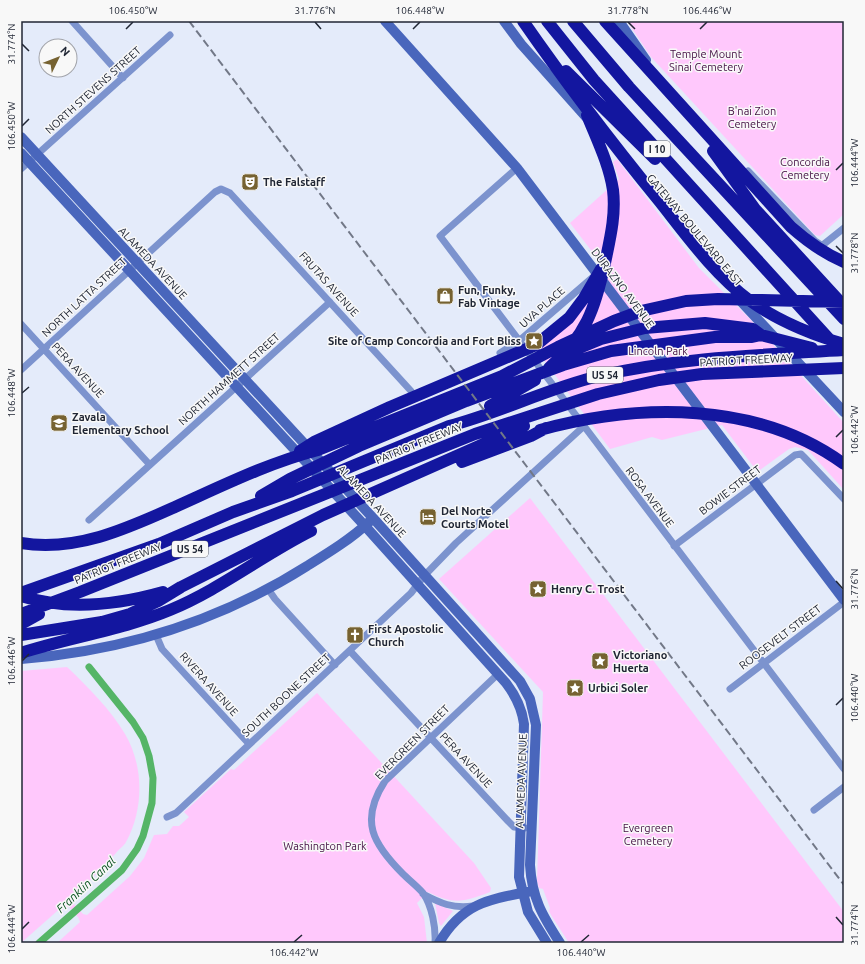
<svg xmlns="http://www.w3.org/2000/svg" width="865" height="964" viewBox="0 0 865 964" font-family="Ubuntu,sans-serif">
<rect width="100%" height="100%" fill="#e4ebfa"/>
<path fill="#ffc8fc" d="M 627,21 L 844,21 L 844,214 L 820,236 L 815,235 L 651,57 Z
M 617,159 L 699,268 L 751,320 L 844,423 L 844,490 L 808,450 L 795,447 L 789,449 L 760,470 L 753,466 L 722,425 L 662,440 L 652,437 L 610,449 L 532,344 L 611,276 L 570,223 L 619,179 L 613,162 Z
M 530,498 L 844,912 L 844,943 L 569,943 L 551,915 L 549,911 L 550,908 L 543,889 L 539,888 L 537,881 L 543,692 L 439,579 Z
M 67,667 C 88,687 110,709 125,734 C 144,766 144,809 126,842 C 124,846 119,849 116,853 C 102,869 87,883 71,898 L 74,901 L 73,903 L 83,914 L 87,915 L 130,876 L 144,858 L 154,835 L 167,834 L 173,826 L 179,826 L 189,817 L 184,812 L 231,769 L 234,770 L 317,693 L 474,863 L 491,888 L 490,892 C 464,902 454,905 428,892 L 417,903 L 424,917 L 427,943 L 57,943 L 80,922 L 78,917 L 69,907 L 67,907 L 64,905 L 21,943 L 21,671 Z
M 435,903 L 453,911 L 441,926 L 439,923 Z"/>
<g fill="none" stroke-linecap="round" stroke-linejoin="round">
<path stroke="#55b567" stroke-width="7" d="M 39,943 L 122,870 L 137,849 L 143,836 L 152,803 L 153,778 L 149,756 L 143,738 L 133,722 L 89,667"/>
<path stroke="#7c93ce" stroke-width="7" d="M 72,21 L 123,78
M 517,168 L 440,236 L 844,769
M 21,169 L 170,35
M 748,171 L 815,241 L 821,245 L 824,244 L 844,228
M 21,324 L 150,465
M 500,353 L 519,341 L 592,278
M 21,370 L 215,192 L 221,189 L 230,193 L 411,391
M 89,520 L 330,302
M 674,546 L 795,455 L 801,454 L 804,457 L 844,499
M 268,589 L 275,599 L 335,665
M 156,635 L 162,649 L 249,744
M 350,651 L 508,821 L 514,827 L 525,828
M 730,689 L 844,602
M 814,810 L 844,787
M 167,817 L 176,813 L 411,593 L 424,576 L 456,543 L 583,427
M 423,894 C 440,903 453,909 473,906
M 435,943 C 436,928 432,906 423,893 C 417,886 409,880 403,874 C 373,844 359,821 385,781 L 498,674"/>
<path stroke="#4966bc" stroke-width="10" d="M 385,21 L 517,168 L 844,600
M 504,21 L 521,44 L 586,117
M 619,21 L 646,60
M 21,137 L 373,518 L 520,681 L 530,699 L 536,725 L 530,865 C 532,898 542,915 560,943
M 21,153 L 365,526 L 506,683 C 516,696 522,708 524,724 L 519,877 L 528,912 L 547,943
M 736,296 L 844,412
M 21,659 C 123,651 220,621 307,566 C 328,553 351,539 369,522
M 439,943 C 461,905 487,899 528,892"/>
<path stroke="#13169f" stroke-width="12" d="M 523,21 C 566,83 612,143 660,202 C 687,236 714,274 749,300 C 778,321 810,334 844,344
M 547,21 L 594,80 L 830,340
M 573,21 L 629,87 L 844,319
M 605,21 L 791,227 C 808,242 823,253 844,262
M 566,71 L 655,159
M 713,151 L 755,209 L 843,305
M 567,353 L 601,339 L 645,328 L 705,323 L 753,329 L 761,335 L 812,348
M 549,368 C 586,336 595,309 605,263 C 610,239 616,215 613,190 C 609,164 597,140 587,115
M 490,406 L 535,380
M 540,430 C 639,403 758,401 844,464
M 300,451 L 314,442 L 390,407 L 536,345 L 569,318 L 584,298 L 601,269
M 462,462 L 531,436 L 546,428
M 261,496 L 290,479 L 359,446 L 466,401 L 563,365 L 611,351 L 715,337 L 752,337 L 761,335
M 21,543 C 76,552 126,529 175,507 C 222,486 268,463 318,450 L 502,376 L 558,347 L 614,321 L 641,311 L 686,301 L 718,299 L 844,302
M 21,593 L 159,544 L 233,512 L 292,491 L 449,426 C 500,413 548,388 599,376 C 681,357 761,355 844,350
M 21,596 C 68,611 117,605 163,592
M 21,614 L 80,592 L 475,434 L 598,394 L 659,380 L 702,374 L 844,368
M 21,624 L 39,614
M 21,635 L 102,622 L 130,614 L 158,601 L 181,587 L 323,515 L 524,426
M 21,653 C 70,637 122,630 170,610 C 219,590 263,555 311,531"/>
<path stroke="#727887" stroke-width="2" stroke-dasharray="8 4" stroke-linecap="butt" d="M 189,21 L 844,885"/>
</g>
<path fill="none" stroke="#202634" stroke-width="1.5" d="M 315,22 L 321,29M 628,22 L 635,29M 126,29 L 133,22M 413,29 L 420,22M 700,29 L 707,22M 22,44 L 29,51M 22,126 L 29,119M 836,170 L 843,163M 836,246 L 843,253M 22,393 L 29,387M 836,437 L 843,430M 836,581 L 843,589M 22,661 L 29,654M 836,705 L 843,698M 836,917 L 843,925M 22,929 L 29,922M 294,942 L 302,935M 581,942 L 589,935"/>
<defs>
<symbol id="theatre-square" viewBox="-11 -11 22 22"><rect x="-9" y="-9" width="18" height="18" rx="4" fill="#766231" stroke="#f8f8f8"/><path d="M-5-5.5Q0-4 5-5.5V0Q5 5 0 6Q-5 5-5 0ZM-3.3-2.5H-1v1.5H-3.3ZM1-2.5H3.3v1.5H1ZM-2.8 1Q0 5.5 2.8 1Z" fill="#fff"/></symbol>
<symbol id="shop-square" viewBox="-11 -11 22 22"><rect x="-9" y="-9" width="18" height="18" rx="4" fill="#766231" stroke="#f8f8f8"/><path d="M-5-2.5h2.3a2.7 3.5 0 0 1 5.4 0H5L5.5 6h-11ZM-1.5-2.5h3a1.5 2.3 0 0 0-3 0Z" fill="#fff"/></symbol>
<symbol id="sight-square" viewBox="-11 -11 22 22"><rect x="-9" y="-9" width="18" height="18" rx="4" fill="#766231" stroke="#f8f8f8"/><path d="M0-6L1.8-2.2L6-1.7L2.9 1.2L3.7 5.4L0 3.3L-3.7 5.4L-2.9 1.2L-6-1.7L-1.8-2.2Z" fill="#fff"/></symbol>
<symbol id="school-square" viewBox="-11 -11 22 22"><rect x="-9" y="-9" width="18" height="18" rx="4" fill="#766231" stroke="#f8f8f8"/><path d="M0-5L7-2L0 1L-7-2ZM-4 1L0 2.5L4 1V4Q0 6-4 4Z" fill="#fff"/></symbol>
<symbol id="hotel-square" viewBox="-11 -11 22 22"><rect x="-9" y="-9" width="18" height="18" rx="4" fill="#766231" stroke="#f8f8f8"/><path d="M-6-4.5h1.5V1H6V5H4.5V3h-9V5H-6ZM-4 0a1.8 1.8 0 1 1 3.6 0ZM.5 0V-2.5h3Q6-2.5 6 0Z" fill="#fff"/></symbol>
<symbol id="church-square" viewBox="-11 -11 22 22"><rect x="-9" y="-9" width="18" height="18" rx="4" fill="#766231" stroke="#f8f8f8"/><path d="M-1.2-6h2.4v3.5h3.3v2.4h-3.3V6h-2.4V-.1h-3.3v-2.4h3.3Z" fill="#fff"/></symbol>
</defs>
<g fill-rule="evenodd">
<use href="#theatre-square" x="240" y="172" width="20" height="20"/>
<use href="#shop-square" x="435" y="286" width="20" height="20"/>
<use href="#sight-square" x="524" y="331" width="20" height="20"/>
<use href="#school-square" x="49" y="413" width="20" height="20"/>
<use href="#hotel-square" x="418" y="507" width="20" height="20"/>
<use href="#sight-square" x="528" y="579" width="20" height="20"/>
<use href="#church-square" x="345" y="625" width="20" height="20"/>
<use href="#sight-square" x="590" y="651" width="20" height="20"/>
<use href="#sight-square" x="565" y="678" width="20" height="20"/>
</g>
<g text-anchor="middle" stroke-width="3" stroke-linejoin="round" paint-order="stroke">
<g fill="#f8f8f8" stroke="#61656f" stroke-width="1">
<rect x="644" y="141" width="26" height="16" rx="3"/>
<rect x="587" y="367" width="36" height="16" rx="3"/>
<rect x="172" y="541" width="36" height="16" rx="3"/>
</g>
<g font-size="10" font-weight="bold" fill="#202634">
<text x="657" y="153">I 10</text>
<text x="605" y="379">US 54</text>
<text x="190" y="553">US 54</text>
</g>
<g font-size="11" fill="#441044" stroke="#f8f8f8">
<text x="706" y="58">Temple Mount<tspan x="706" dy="13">Sinai Cemetery</tspan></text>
<text x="752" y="115">B'nai Zion<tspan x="752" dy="13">Cemetery</tspan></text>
<text x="805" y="166">Concordia<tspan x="805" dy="13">Cemetery</tspan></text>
<text x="658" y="355">Lincoln Park</text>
<text x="648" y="832">Evergreen<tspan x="648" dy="13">Cemetery</tspan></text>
<text x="325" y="850">Washington Park</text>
</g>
<g font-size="11" fill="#202634" stroke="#f8f8f8">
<text transform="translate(93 90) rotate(-42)" y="4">NORTH STEVENS STREET</text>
<text transform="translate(695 230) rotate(50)" y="4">GATEWAY BOULEVARD EAST</text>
<text transform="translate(153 263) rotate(47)" y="4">ALAMEDA AVENUE</text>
<text transform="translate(329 284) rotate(48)" y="4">FRUTAS AVENUE</text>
<text transform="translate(623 288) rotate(53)" y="4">DURAZNO AVENUE</text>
<text transform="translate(84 297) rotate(-43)" y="4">NORTH LATTA STREET</text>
<text transform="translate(542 307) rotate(-41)" y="4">UVA PLACE</text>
<text transform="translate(746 360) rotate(-3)" y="4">PATRIOT FREEWAY</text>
<text transform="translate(78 370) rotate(47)" y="4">PERA AVENUE</text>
<text transform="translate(229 379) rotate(-42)" y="4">NORTH HAMMETT STREET</text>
<text transform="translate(419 443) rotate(-22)" y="4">PATRIOT FREEWAY</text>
<text transform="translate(730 490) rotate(-37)" y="4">BOWIE STREET</text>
<text transform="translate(650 497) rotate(53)" y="4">ROSA AVENUE</text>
<text transform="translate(372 501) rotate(47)" y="4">ALAMEDA AVENUE</text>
<text transform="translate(118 563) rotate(-22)" y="4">PATRIOT FREEWAY</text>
<text transform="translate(780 637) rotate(-37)" y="4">ROOSEVELT STREET</text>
<text transform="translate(209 684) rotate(48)" y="4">RIVERA AVENUE</text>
<text transform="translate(286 695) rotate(-43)" y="4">SOUTH BOONE STREET</text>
<text transform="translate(412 742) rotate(-45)" y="4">EVERGREEN STREET</text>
<text transform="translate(466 760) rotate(47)" y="4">PERA AVENUE</text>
<text transform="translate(521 781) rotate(-88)" y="4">ALAMEDA AVENUE</text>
</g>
<g font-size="11" font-weight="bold" fill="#202634" stroke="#f8f8f8" text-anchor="start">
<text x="263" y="186">The Falstaff</text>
<text x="458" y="294">Fun, Funky,<tspan x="458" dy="13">Fab Vintage</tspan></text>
<text x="521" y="345" text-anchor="end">Site of Camp Concordia and Fort Bliss</text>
<text x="72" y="421">Zavala<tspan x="72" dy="13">Elementary School</tspan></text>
<text x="441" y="515">Del Norte<tspan x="441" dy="13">Courts Motel</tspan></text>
<text x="551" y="593">Henry C. Trost</text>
<text x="368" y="633">First Apostolic<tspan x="368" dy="13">Church</tspan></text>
<text x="613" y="659">Victoriano<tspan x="613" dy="13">Huerta</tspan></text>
<text x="588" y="692">Urbici Soler</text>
</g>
<g font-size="12" font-style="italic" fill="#074f1d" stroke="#f8f8f8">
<text transform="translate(86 885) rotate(-43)" y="4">Franklin Canal</text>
</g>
</g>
<rect width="865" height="964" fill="none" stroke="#f8f8f8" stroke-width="44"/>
<g transform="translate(58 58) rotate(47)"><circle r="19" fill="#f8f8f8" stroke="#a2a4aa"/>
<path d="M0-3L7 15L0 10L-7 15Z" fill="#766231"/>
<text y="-6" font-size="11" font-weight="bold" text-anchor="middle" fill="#202634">N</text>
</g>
<rect x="22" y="22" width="821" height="920" fill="none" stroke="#202634" stroke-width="1.5"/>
<g font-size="10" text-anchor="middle" fill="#202634">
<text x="133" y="14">106.450°W</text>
<text x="315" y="14">31.776°N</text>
<text x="420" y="14">106.448°W</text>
<text x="628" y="14">31.778°N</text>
<text x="707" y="14">106.446°W</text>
<text transform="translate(11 44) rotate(-90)" y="4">31.774°N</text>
<text transform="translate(11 126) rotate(-90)" y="4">106.450°W</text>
<text transform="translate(854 163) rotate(-90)" y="4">106.444°W</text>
<text transform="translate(854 253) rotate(-90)" y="4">31.778°N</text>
<text transform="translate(11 393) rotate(-90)" y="4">106.448°W</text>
<text transform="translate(854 430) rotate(-90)" y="4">106.442°W</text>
<text transform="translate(854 589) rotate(-90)" y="4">31.776°N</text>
<text transform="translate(11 661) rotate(-90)" y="4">106.446°W</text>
<text transform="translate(854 698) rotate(-90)" y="4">106.440°W</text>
<text transform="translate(854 925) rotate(-90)" y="4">31.774°N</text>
<text transform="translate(11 929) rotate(-90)" y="4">106.444°W</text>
<text x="294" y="956">106.442°W</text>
<text x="581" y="956">106.440°W</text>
</g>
</svg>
